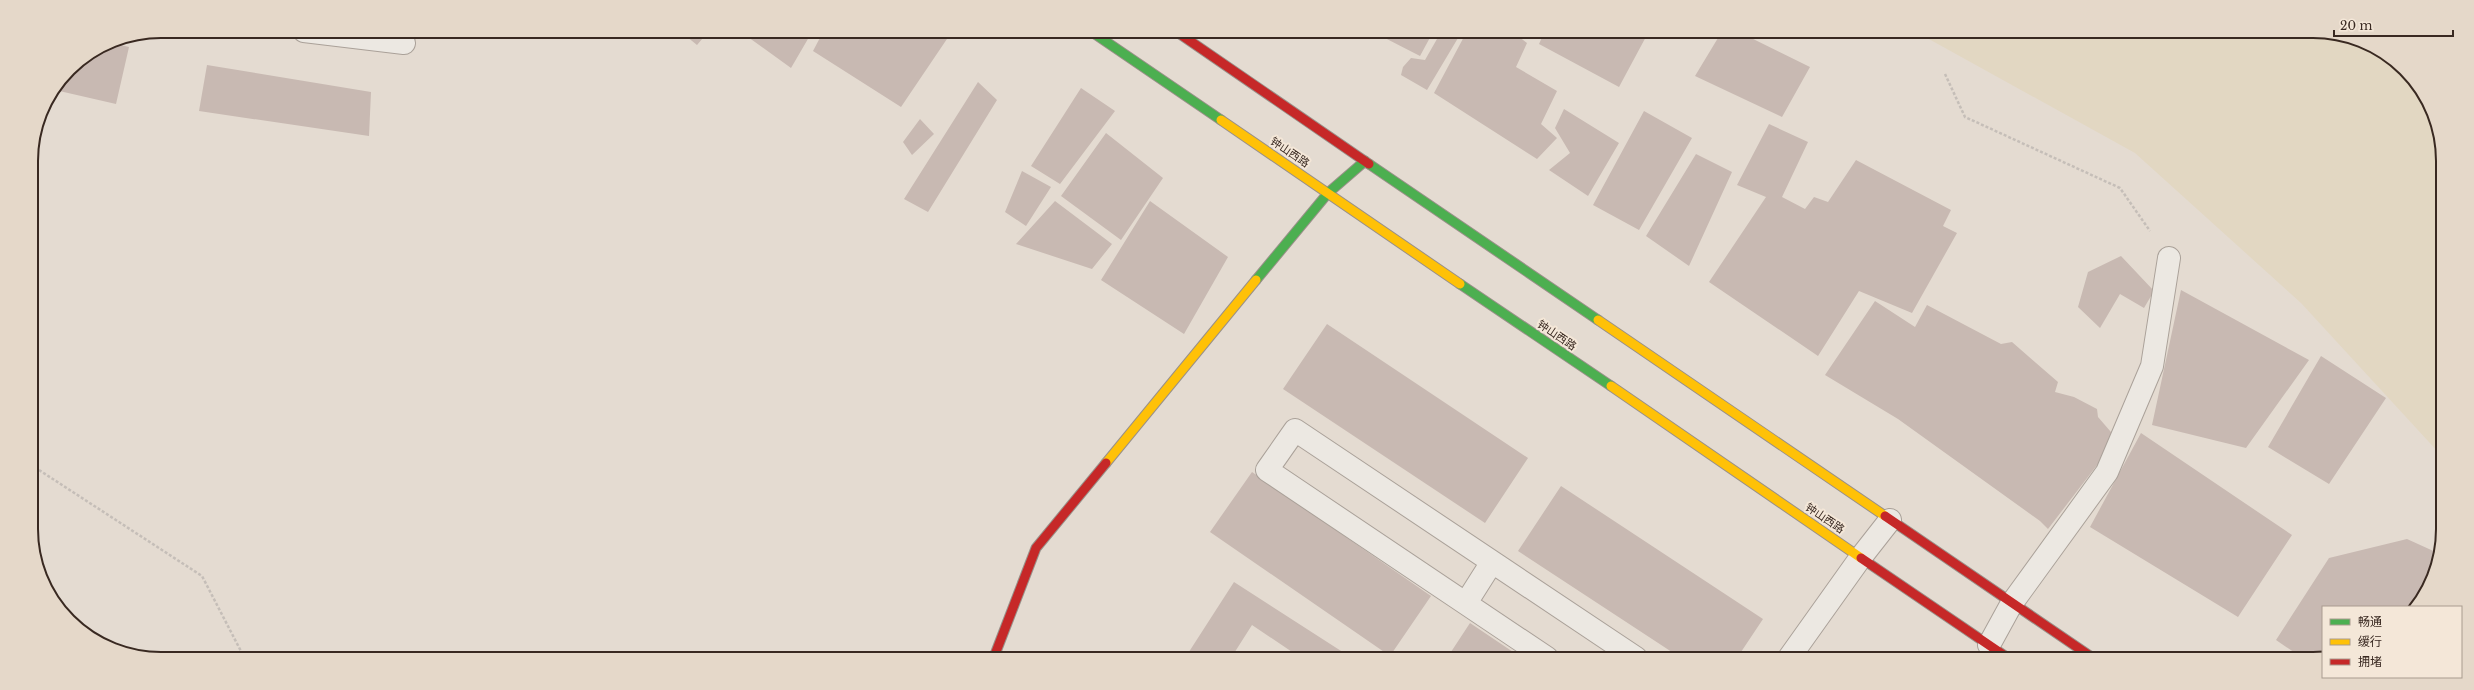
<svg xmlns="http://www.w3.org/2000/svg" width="2474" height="690" viewBox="0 0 2474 690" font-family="'Libre Baskerville','Noto Sans SC',serif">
<rect width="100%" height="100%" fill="#e4dbd1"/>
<path fill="#e2d7c2" d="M 1918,33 L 2339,34 L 2378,48 L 2405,69 L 2430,103 L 2441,136 L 2440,454 L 2301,303 L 2135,153 Z"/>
<path fill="#c8b9b2" d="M 681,32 L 708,32 L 697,45 Z
M 741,32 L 812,32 L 791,68 Z
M 823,32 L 949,32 L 951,33 L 901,107 L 813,51 Z
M 1384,32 L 1433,32 L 1420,56 L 1381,36 Z
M 1441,32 L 1461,33 L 1427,90 L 1401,75 L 1403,67 L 1411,58 L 1425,60 Z
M 1466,33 L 1514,33 L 1527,43 L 1516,67 L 1557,91 L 1541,124 L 1557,138 L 1537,159 L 1434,93 Z
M 1544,33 L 1648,33 L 1619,87 L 1539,44 Z
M 1721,33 L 1741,33 L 1810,67 L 1782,117 L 1695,76 Z
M 109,42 L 129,47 L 116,104 L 55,90 L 69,69 Z
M 207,65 L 371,92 L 369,136 L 199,111 Z
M 978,82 L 997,100 L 928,212 L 904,199 Z
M 1081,88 L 1115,111 L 1060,184 L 1031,166 Z
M 1564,109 L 1619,143 L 1588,196 L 1549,170 L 1570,153 L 1555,128 Z
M 1644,111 L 1692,138 L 1639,230 L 1593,205 Z
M 920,119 L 934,134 L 912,155 L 903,142 Z
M 1769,124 L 1808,142 L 1782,197 L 1805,209 L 1814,197 L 1828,202 L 1856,160 L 1951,210 L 1943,226 L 1957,233 L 1912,313 L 1859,291 L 1818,356 L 1709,282 L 1766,197 L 1737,185 Z
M 1106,133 L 1163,178 L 1121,240 L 1061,196 Z
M 1696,154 L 1732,172 L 1689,266 L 1646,236 Z
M 1022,171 L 1051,187 L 1026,226 L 1005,212 Z
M 1055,201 L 1112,244 L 1092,269 L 1016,244 Z
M 1150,201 L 1228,257 L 1184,334 L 1101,280 Z
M 2121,256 L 2154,291 L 2144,308 L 2120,294 L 2100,328 L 2078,307 L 2088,272 Z
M 2181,290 L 2309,360 L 2246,448 L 2152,425 Z
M 1875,301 L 1915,327 L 1927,305 L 2001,344 L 2012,342 L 2058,382 L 2055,392 L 2074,397 L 2097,409 L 2098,417 L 2117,439 L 2048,529 L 2040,521 L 1898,419 L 1825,375 Z
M 1327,324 L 1528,458 L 1485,523 L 1283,389 Z
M 2321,356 L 2386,398 L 2329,484 L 2268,447 Z
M 2141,433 L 2292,535 L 2238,617 L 2090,527 Z
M 1252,472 L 1431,596 L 1390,656 L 1210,532 Z
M 1561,486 L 1763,619 L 1737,658 L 1681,658 L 1518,551 Z
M 2407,539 L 2440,554 L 2425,594 L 2415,607 L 2323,607 L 2323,658 L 2304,659 L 2276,640 L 2329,558 Z
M 1234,582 L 1352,658 L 1301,658 L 1252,625 L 1231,658 L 1185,658 Z
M 1470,623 L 1522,658 L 1447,658 Z"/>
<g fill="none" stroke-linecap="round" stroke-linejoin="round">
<defs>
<path id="lane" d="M 1466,603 L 1492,562
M 1547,658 L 1267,470 L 1295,430 L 1636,658
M 1789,658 L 1861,557 L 1890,520"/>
<path id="street" d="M 304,31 L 404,43
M 1989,645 L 2012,603 L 2107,472 L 2152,366 L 2169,258"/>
<path id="fast" d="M 1092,32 L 1221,120
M 1369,164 L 1598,320
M 1256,280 L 1328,193 L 1365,161
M 1460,284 L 1611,386"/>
<path id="slow" d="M 1221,120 L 1460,284
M 1598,320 L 1885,516
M 1611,386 L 1861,558
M 1106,463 L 1256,280"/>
<path id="jam" d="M 1177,32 L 1369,164
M 1885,516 L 2093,658
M 1861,558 L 2008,658
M 994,657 L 1036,548 L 1106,463"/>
</defs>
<use href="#lane" stroke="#aaa199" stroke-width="24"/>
<use href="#street" stroke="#aaa199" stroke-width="24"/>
<use href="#fast" stroke="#999089" stroke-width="11"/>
<use href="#slow" stroke="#999089" stroke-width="11"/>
<use href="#jam" stroke="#999089" stroke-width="11"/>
<path stroke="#c5beb8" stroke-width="2.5" stroke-dasharray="3 2" stroke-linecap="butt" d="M 1945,74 L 1965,117 L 2120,188 L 2150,231
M 33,462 L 39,470 L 202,576 L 244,657"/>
<use href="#lane" stroke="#ece8e2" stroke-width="22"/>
<use href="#street" stroke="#ece8e2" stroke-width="22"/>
<use href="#fast" stroke="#4caf50" stroke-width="9"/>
<use href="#slow" stroke="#ffc107" stroke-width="9"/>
<use href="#jam" stroke="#c62828" stroke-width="9"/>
</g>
<g text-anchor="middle" stroke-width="4" stroke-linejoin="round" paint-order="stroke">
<g font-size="11" fill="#392921" stroke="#f4e7d8">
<text transform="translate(1290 152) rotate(34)" y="4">钟山西路</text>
<text transform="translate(1557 335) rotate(34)" y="4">钟山西路</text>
<text transform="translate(1825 518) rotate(34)" y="4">钟山西路</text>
</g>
</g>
<path d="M0 0H2474V690H0ZM161 38H2313A123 123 0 0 1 2436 161V529A123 123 0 0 1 2313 652H161A123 123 0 0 1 38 529V161A123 123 0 0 1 161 38Z" fill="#e5d8c9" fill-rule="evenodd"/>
<path fill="none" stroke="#392921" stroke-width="2" d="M161 38H2313A123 123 0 0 1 2436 161V529A123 123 0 0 1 2313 652H161A123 123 0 0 1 38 529V161A123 123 0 0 1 161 38Z"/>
<rect x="2322" y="606" width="140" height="72" fill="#f4e7d8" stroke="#a99b8f"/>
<rect x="2330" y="619" width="20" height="6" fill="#4caf50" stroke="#a99b8f"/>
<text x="2358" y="626" font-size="12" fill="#392921">畅通</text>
<rect x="2330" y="639" width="20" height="6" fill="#ffc107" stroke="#a99b8f"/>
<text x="2358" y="646" font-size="12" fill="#392921">缓行</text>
<rect x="2330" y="659" width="20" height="6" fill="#c62828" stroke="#a99b8f"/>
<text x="2358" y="666" font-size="12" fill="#392921">拥堵</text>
<path d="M2334 30v6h119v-6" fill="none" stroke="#392921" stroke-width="2"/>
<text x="2340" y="30" font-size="12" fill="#392921" stroke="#f4e7d8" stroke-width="3" paint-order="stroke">20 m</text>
</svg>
